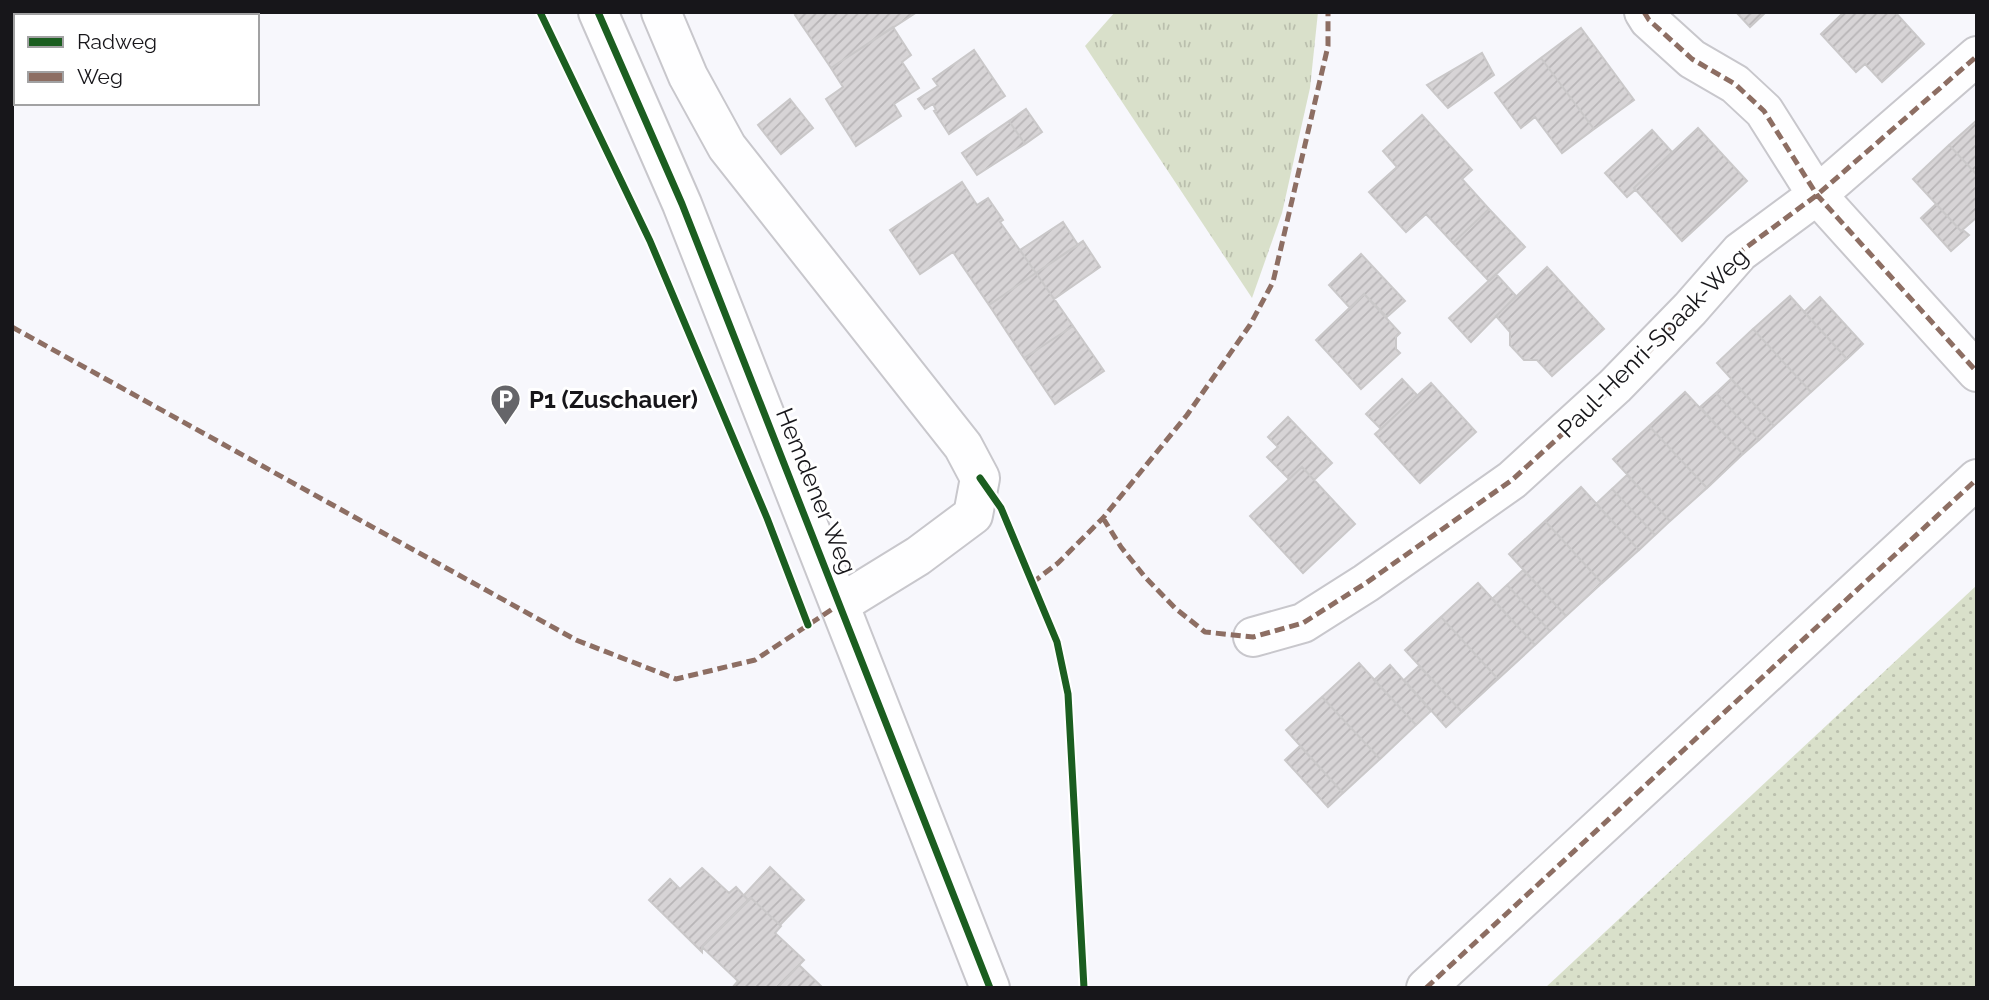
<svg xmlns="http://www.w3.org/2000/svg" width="1989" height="1000" viewBox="0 0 1989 1000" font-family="Raleway,sans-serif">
<defs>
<pattern id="grass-dots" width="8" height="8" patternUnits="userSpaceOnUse" patternTransform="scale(1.75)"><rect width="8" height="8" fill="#d9e0ca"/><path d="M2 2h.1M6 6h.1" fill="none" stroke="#babfad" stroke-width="1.8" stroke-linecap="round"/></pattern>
<pattern id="park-tufts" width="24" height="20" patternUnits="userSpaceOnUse" patternTransform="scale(1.75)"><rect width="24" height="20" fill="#d9e0ca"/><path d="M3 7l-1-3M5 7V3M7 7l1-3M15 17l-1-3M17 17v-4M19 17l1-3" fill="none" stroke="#babfad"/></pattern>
<pattern id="building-hatch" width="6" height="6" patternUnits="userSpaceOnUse" patternTransform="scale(1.75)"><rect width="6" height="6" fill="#d7d4d6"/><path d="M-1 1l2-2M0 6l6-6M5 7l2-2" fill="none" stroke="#b8b5b7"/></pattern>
</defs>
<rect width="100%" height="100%" fill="#f7f7fc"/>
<path fill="url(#grass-dots)" d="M 1977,585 L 1977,988 L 1545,988 Z"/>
<path fill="url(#park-tufts)" d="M 1115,12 L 1318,12 L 1310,88 L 1282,213 L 1252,298 L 1085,46 Z"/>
<path fill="url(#building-hatch)" stroke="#cac8c9" stroke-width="2" d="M 799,12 L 917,12 L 831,68 L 795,15 Z
M 1736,12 L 1766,12 L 1750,27 Z
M 1844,12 L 1895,12 L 1924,44 L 1882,82 L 1865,64 L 1856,72 L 1821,34 Z
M 893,27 L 911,55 L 902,62 L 919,88 L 894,104 L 901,116 L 856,146 L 826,99 L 843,87 L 831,68 Z
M 1581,28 L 1634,100 L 1594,129 L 1541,58 Z
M 974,50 L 1005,96 L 949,134 L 934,111 L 936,110 L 933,104 L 925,109 L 918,99 L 938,86 L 933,79 Z
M 1482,53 L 1494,75 L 1448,108 L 1427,85 Z
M 1541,58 L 1594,129 L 1562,153 L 1535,117 L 1521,128 L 1495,93 Z
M 790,99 L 813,128 L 781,154 L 758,125 Z
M 1026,109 L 1042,132 L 1025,144 L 1009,121 Z
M 1422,115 L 1472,170 L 1462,179 L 1489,209 L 1453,243 L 1426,214 L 1406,232 L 1369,192 L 1397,167 L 1383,151 Z
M 1977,120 L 1977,175 L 1949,145 Z
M 1009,121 L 1025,144 L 977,175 L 962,153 Z
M 1698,128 L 1747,181 L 1682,241 L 1634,188 Z
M 1652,130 L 1672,152 L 1634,188 L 1635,190 L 1627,197 L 1605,173 Z
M 1949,145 L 1977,175 L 1977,217 L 1961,231 L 1913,179 Z
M 962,182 L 977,205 L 988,198 L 1003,220 L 1000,222 L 1036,273 L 989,305 L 953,252 L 920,274 L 890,230 Z
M 1936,204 L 1961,231 L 1963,230 L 1969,235 L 1951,251 L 1921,218 Z
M 1489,209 L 1525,247 L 1489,281 L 1453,243 Z
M 1063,222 L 1078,245 L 1036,273 L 1020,250 Z
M 1083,241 L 1100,267 L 1054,299 L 1036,273 Z
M 1361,254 L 1405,301 L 1387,317 L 1364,294 L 1350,308 L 1329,285 Z
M 1547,267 L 1604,329 L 1552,376 L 1537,360 L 1524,360 L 1510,345 L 1510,332 L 1496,316 Z
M 1036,273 L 1073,326 L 1024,358 L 989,305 Z
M 1496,274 L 1516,296 L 1471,342 L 1449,318 Z
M 1364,294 L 1400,333 L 1396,337 L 1396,349 L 1400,353 L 1361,389 L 1316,340 Z
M 1790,296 L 1847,359 L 1811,392 L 1753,329 Z
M 1820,297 L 1863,344 L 1847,359 L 1804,312 Z
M 1073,326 L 1104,371 L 1055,404 L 1024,358 Z
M 1753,329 L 1811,392 L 1774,426 L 1717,363 Z
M 1402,379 L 1417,395 L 1381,429 L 1366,414 Z
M 1731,379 L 1774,426 L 1759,440 L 1716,393 Z
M 1431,383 L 1476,432 L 1420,483 L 1375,434 Z
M 1685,392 L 1743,454 L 1707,488 L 1649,426 Z
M 1716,393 L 1759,440 L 1743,454 L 1700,407 Z
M 1288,417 L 1332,463 L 1314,480 L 1302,467 L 1289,479 L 1267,457 L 1278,447 L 1268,437 Z
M 1649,426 L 1707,488 L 1670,521 L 1613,459 Z
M 1302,467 L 1355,524 L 1303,573 L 1250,516 Z
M 1627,475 L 1670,521 L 1655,535 L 1612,489 Z
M 1581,487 L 1639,550 L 1602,583 L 1545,521 Z
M 1612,489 L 1655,535 L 1639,550 L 1596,504 Z
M 1545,521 L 1602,583 L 1566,616 L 1509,554 Z
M 1523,570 L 1566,616 L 1550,631 L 1507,585 Z
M 1478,583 L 1535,645 L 1498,679 L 1441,617 Z
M 1507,585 L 1550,631 L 1535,645 L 1492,599 Z
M 1441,617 L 1498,679 L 1462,712 L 1405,650 Z
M 1359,663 L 1416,725 L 1380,759 L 1322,697 Z
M 1390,665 L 1431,711 L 1416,725 L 1374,680 Z
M 1419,666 L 1462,712 L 1446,727 L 1404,680 Z
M 1322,697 L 1380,759 L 1343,793 L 1286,730 Z
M 1300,746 L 1343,793 L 1328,807 L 1285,760 Z
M 770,867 L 804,900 L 780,925 L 751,898 L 748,900 L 744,895 Z
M 702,868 L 729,893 L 736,887 L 748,900 L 702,947 L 702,952 L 649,900 L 670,879 L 680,889 Z
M 751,898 L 781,926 L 775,933 L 804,960 L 777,988 L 732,988 L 738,981 L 702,947 Z
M 799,965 L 823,988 L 777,988 Z"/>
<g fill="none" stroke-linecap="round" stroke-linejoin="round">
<defs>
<path id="minor" d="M 598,12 L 682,204 L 990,988
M 661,12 L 688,76 L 727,147 L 963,446 L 980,478 L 973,515 L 918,556 L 840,604
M 1644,12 L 1649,20 L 1692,59 L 1735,84 L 1764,111 L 1817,195 L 1977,372
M 1253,637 L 1303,623 L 1366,583 L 1512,480 L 1615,386 L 1690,309 L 1740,252 L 1817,195 L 1977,56
M 1426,988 L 1977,479"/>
</defs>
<use href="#minor" stroke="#c8c7cc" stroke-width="42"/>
<use href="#minor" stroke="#fefeff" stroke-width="38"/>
<path stroke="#8d6e63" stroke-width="5" stroke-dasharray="10 5" stroke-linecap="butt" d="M 1644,12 L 1649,20 L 1692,59 L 1735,84 L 1764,111 L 1817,195 L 1977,372
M 12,327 L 576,640 L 676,679 L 755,660 L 840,604
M 1103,518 L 1121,547 L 1145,577 L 1175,608 L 1205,632 L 1253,637 L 1303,623 L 1366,583 L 1512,480 L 1615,386 L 1690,309 L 1740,252 L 1817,195 L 1977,56
M 1032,583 L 1058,563 L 1103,518 L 1187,415 L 1250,325 L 1273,282 L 1328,46 L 1328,12
M 1426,988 L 1977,479"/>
<defs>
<path id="cycleway" d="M 540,12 L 650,241 L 767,518 L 808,625
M 598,12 L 682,204 L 990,988
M 980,478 L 1001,508 L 1057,642 L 1068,694 L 1084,988"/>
</defs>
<use href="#cycleway" stroke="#fff" stroke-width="11"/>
<use href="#cycleway" stroke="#1b5e20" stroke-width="7"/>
</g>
<defs>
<symbol id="parking-pin" viewBox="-11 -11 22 30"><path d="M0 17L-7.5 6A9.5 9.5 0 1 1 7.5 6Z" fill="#656569" stroke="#fff"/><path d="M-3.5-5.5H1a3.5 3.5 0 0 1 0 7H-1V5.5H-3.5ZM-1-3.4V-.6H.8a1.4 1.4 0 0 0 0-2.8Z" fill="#fff"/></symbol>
</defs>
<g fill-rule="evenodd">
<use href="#parking-pin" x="488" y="382" width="35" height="47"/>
</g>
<g text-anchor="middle" stroke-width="6" stroke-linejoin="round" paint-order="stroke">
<g font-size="24" fill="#17161a" stroke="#fff">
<text transform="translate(1653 343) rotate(-45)" y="8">Paul-Henri-Spaak-Weg</text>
<text transform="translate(816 491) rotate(68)" y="8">Hemdener Weg</text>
</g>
<g font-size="24" font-weight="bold" fill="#17161a" stroke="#fff" text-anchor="start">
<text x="529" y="408">P1 (Zuschauer)</text>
</g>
</g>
<rect width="1989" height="1000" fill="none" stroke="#17161a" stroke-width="28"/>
<rect x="14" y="14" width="245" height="91" fill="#ffffff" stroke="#a2a2a3" stroke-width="2"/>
<rect x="28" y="37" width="35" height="10" fill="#1b5e20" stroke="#a2a2a3" stroke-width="2"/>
<text x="77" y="49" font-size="21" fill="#17161a">Radweg</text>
<rect x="28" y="72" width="35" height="10" fill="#8d6e63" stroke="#a2a2a3" stroke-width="2"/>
<text x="77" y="84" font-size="21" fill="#17161a">Weg</text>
</svg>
